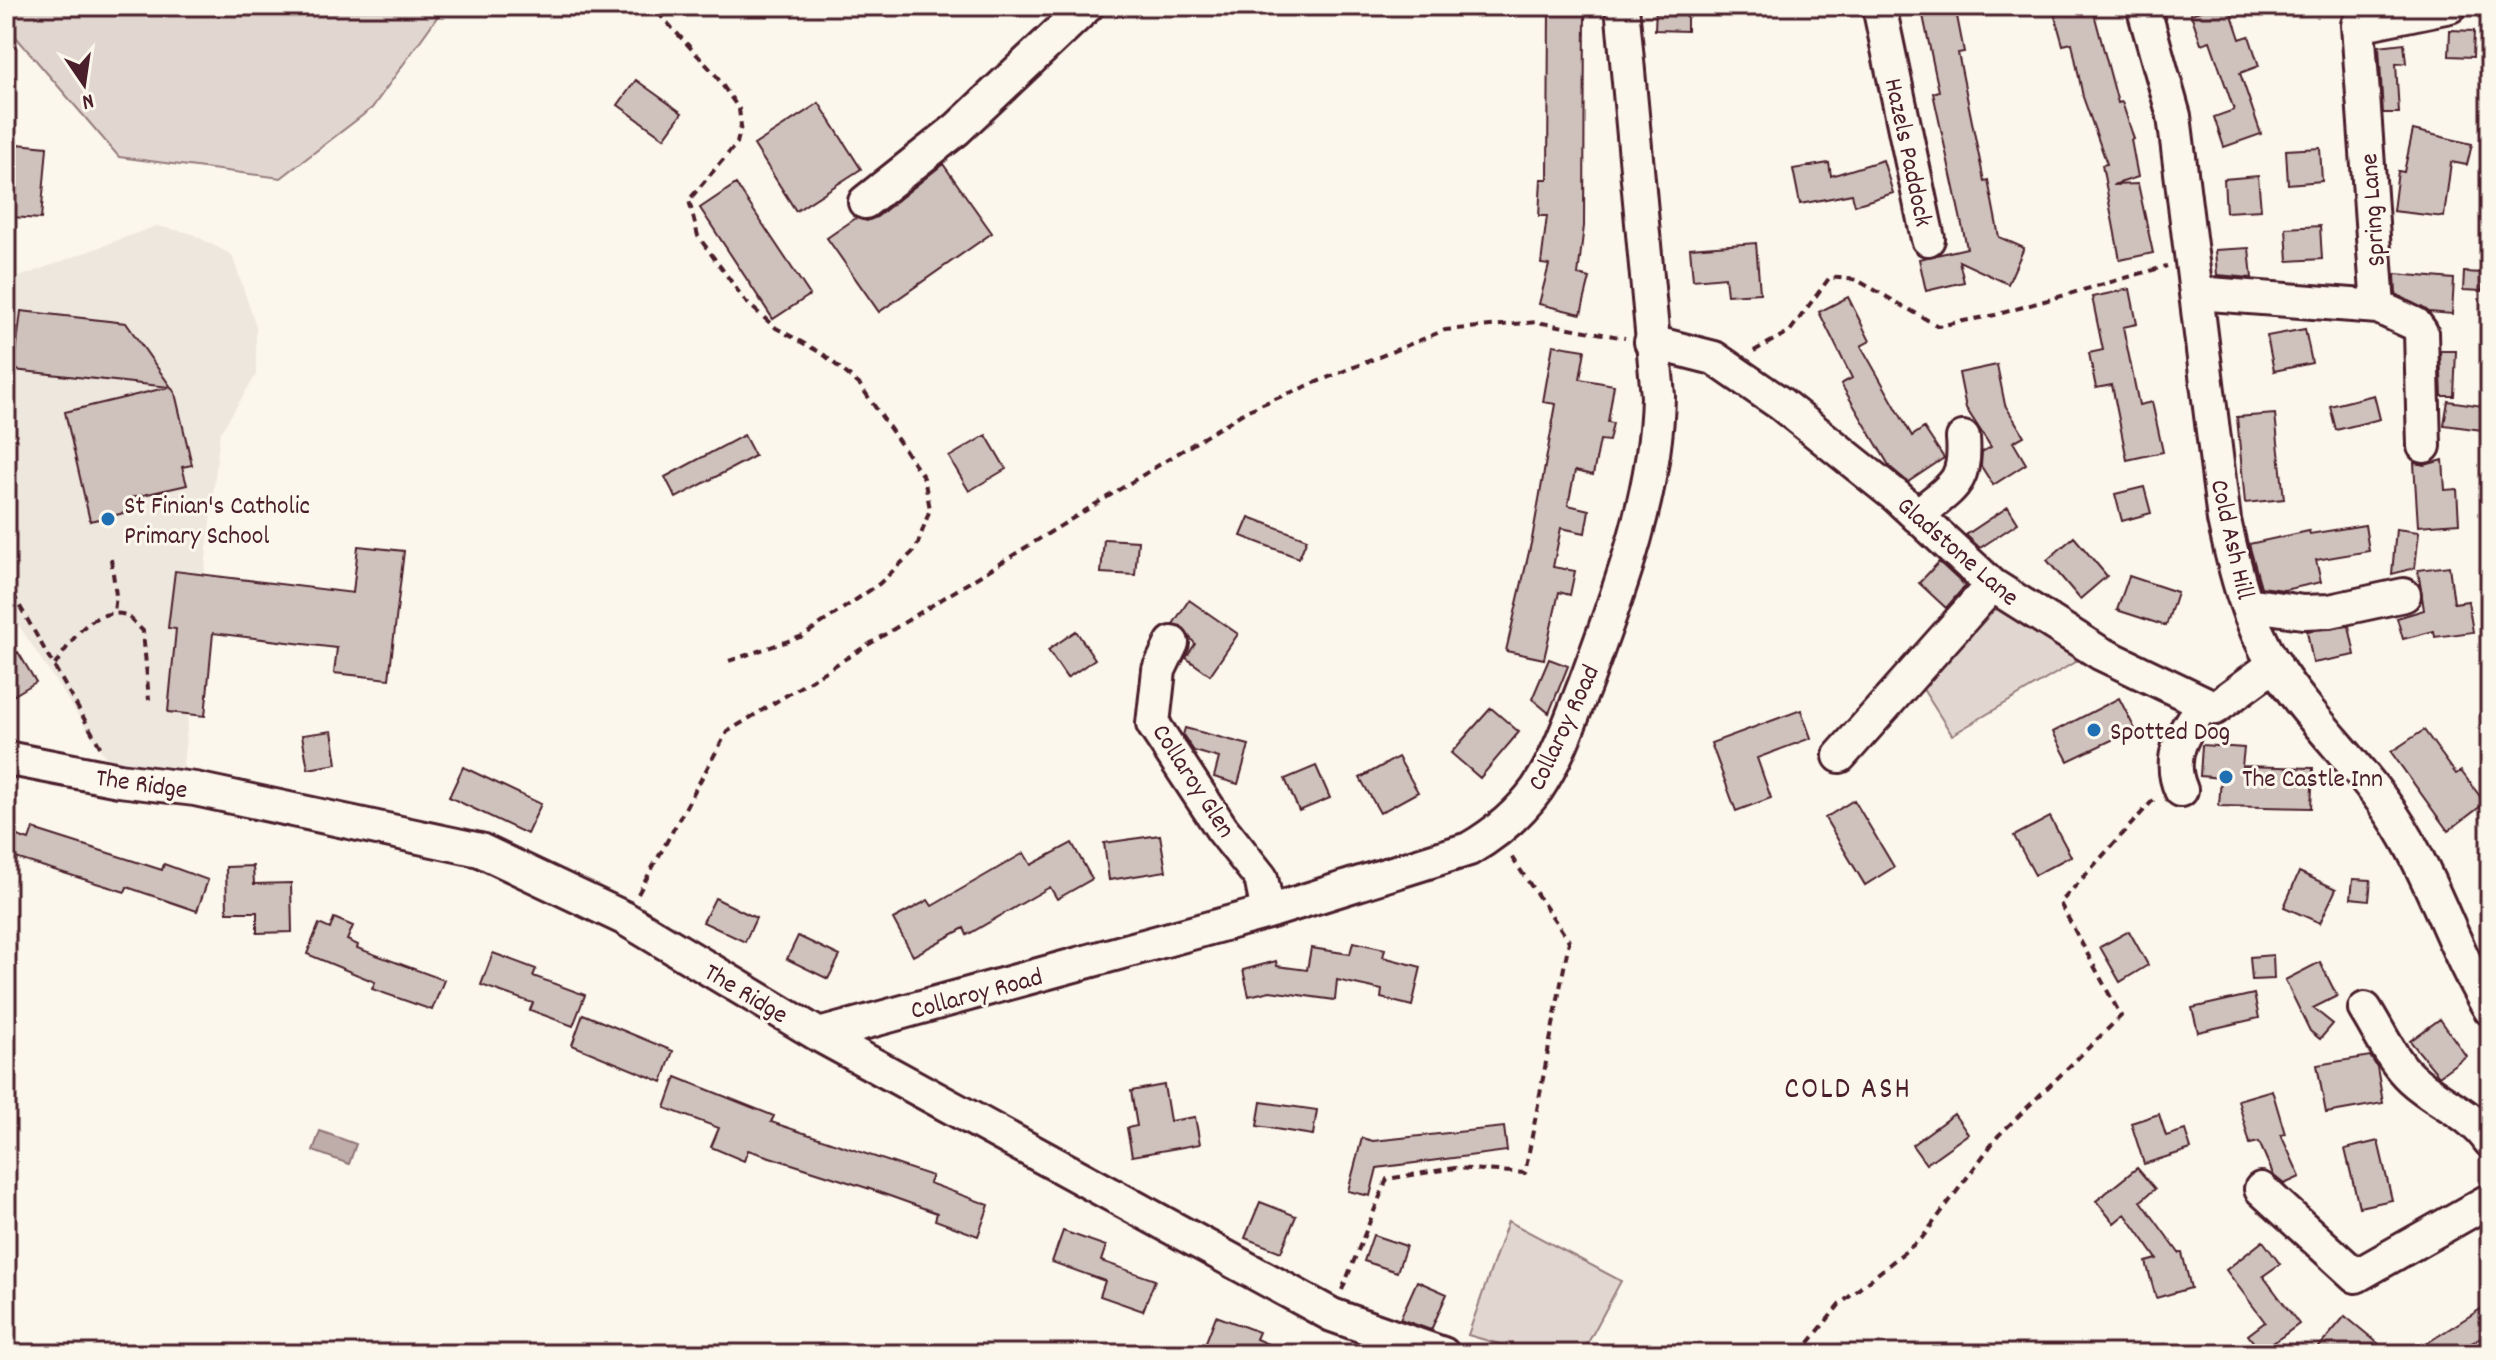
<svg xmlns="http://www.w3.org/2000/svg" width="2496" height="1360" viewBox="0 0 2496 1360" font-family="Dekko,sans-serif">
<rect width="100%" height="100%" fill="#fbf7ec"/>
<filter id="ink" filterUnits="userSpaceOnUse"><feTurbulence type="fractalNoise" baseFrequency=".0125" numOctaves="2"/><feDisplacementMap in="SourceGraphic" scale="16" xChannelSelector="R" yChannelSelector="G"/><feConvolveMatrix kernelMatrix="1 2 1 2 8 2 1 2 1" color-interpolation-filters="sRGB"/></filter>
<g filter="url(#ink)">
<path fill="#eee7de" d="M 156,226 L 190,233 L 232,255 L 256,326 L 256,375 L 220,433 L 183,764 L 195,789 L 112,767 L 6,606 L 6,282 Z"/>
<path fill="#e2d7d0" stroke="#967b7e" stroke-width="2" d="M 12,6 L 445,6 L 372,108 L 281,178 L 119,157 L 16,37 Z
M 1997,596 L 2085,656 L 1952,735 L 1921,686 Z
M 1508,1221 L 1621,1281 L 1582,1354 L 1534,1354 L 1468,1335 Z"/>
<path fill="#bfadaa" stroke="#907477" stroke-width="2" d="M 320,1131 L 356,1144 L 349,1164 L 313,1151 Z"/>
<path fill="#cfc2bc" stroke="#4a1f2b" stroke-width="2" d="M 1549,6 L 1585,6 L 1584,226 L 1578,275 L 1590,278 L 1581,314 L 1539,304 L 1549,265 L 1541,264 L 1547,216 L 1539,216 L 1541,179 L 1548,179 Z
M 1656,6 L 1687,6 L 1687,31 L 1655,30 Z
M 1921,6 L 1955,6 L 1964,52 L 1958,53 L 1984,181 L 1988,180 L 1999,237 L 2024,248 L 2008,284 L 1959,261 L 1964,282 L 1926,291 L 1919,259 L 1967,248 L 1933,93 L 1939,91 Z
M 2079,6 L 2092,6 L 2118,103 L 2122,102 L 2134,139 L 2131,140 L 2138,177 L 2113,185 L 2138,184 L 2153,253 L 2120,260 L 2102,165 L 2107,164 L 2083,97 L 2072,43 L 2063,45 L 2054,13 Z
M 2214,6 L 2229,6 L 2240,39 L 2249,36 L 2259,66 L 2240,73 L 2261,134 L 2224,147 L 2214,117 L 2234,110 L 2210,41 L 2201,44 L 2191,14 Z
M 2450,30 L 2474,31 L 2473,57 L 2449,56 Z
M 2404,43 L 2406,63 L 2396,64 L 2399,113 L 2383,113 L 2379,46 Z
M 636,80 L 682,113 L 664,138 L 618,105 Z
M 819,103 L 861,169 L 796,211 L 754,145 Z
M 2413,130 L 2472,144 L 2467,165 L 2451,162 L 2444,217 L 2393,211 L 2398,171 L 2404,172 Z
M 17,144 L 47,147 L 41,219 L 11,217 Z
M 2320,148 L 2322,181 L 2288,184 L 2286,150 Z
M 1883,160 L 1893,193 L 1855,205 L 1852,194 L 1800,204 L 1793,169 L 1829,163 L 1831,176 Z
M 943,164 L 992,233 L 879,312 L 827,238 L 856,218 L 867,221 L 877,217 Z
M 2258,176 L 2261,210 L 2226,212 L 2224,179 Z
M 736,184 L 810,295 L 773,319 L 700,208 Z
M 2320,226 L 2322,259 L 2288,261 L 2286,228 Z
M 1756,243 L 1760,293 L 1727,295 L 1725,277 L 1693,280 L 1690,248 Z
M 2249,248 L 2252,278 L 2217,275 L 2215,250 Z
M 2464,272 L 2483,273 L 2482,291 L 2463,290 Z
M 2395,274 L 2454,279 L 2452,314 L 2429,312 L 2396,294 Z
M 2130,289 L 2137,324 L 2123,327 L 2139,405 L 2152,402 L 2163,452 L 2127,460 L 2112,385 L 2096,388 L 2089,353 L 2103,350 L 2092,297 Z
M 1848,297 L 1870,341 L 1861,346 L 1912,436 L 1924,428 L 1944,458 L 1908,482 L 1890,467 L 1841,384 L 1852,378 L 1819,312 Z
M 21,311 L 126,323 L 175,393 L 192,465 L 182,467 L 187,485 L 130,498 L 133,511 L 90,521 L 65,412 L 169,387 L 14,370 Z
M 2305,329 L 2312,363 L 2274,371 L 2267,336 Z
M 1553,345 L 1585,350 L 1580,379 L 1614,385 L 1608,422 L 1613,423 L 1609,441 L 1600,440 L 1593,475 L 1575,471 L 1568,505 L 1589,510 L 1585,533 L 1561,528 L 1553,567 L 1575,571 L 1570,595 L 1559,592 L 1544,659 L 1506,651 L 1532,539 L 1556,404 L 1543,402 Z
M 2440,351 L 2456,351 L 2454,396 L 2442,396 Z
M 1997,365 L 2005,405 L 2024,436 L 2013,442 L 2026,464 L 1993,485 L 1981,466 L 1982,452 L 1991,447 L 1966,408 L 1959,373 Z
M 2374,395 L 2380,419 L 2336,430 L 2330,406 Z
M 2448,401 L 2490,407 L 2490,431 L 2444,425 Z
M 2275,414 L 2284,499 L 2245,503 L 2237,417 Z
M 744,435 L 755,456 L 676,498 L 665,477 Z
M 986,435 L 1006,469 L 969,491 L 949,457 Z
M 2443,460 L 2445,490 L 2457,489 L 2459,523 L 2418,526 L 2414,463 L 2425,465 Z
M 2144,487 L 2151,513 L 2122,521 L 2115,494 Z
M 2008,507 L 2018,523 L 1980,548 L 1966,535 Z
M 1249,517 L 1307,539 L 1299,558 L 1241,536 Z
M 2365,525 L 2369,551 L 2316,560 L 2321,582 L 2284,590 L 2261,587 L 2249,544 L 2309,531 L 2310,534 Z
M 2396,529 L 2419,532 L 2415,568 L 2392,574 Z
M 2074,537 L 2107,576 L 2080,599 L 2047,560 Z
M 1104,539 L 1138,541 L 1135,575 L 1101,573 Z
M 358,546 L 404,551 L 389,679 L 334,673 L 337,648 L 213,633 L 205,716 L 168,712 L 176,629 L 168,628 L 175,571 L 353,593 Z
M 1939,562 L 1965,586 L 1946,608 L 1919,583 Z
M 2449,566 L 2454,603 L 2468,601 L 2473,632 L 2435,637 L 2434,631 L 2403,639 L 2397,618 L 2424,610 L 2418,570 Z
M 2129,576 L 2177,592 L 2166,626 L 2117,610 Z
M 1189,600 L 1238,634 L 1210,675 L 1186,658 L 1195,644 L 1181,626 L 1173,624 Z
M 2349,626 L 2355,655 L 2313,663 L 2307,631 Z
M 1076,631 L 1095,659 L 1067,678 L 1048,650 Z
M 18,652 L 36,682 L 6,700 L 6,659 Z
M 1549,659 L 1568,666 L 1549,713 L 1532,699 Z
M 2119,698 L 2135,729 L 2068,761 L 2053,732 Z
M 1491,708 L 1519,732 L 1480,778 L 1451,753 Z
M 1801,710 L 1811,738 L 1757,758 L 1771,798 L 1736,811 L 1711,743 Z
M 1185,728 L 1249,745 L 1238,784 L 1214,777 L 1219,758 L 1194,751 L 1183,735 Z
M 2424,730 L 2456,774 L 2461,771 L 2485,803 L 2448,831 L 2391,752 Z
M 332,731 L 337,764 L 308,769 L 302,735 Z
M 2202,745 L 2244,748 L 2242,766 L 2313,768 L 2311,808 L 2219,806 L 2221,778 L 2200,776 Z
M 1398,757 L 1418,792 L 1380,813 L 1360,778 Z
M 1316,766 L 1330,798 L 1299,811 L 1285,779 Z
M 463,767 L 541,804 L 527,834 L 449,797 Z
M 1854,800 L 1894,867 L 1865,885 L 1825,818 Z
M 2050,817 L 2071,856 L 2035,875 L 2014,836 Z
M 33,829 L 162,870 L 164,864 L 208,880 L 197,911 L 127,887 L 125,892 L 6,855 L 6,832 L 29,840 Z
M 1160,835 L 1166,871 L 1109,880 L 1104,843 Z
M 1072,843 L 1092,879 L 1057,899 L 1050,887 L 967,935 L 964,928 L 913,956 L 893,919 L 928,900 L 932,906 L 1024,853 L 1031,865 Z
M 253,866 L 254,884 L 291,883 L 292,932 L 257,933 L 257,912 L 227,912 L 226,867 Z
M 2299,872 L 2336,889 L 2320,923 L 2284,907 Z
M 2353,879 L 2371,880 L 2369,900 L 2351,898 Z
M 715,898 L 756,918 L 745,942 L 703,922 Z
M 334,918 L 353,926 L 347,940 L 358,945 L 357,948 L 444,980 L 432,1010 L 372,989 L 375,982 L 307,954 L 319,924 L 330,929 Z
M 2129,931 L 2148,965 L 2120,982 L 2100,947 Z
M 798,936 L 840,956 L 828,979 L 787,959 Z
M 1353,942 L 1385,949 L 1383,957 L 1421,967 L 1412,1006 L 1381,998 L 1382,990 L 1337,980 L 1335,1000 L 1270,991 L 1249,996 L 1243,970 L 1276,961 L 1277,966 L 1307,970 L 1311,948 L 1350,954 Z
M 493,953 L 536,969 L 533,976 L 585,995 L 573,1026 L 530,1010 L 533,1003 L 481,985 Z
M 2273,955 L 2274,979 L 2252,980 L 2250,957 Z
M 2320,962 L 2337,996 L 2313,1008 L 2333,1024 L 2320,1039 L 2310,1031 L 2285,980 Z
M 2254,994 L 2259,1018 L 2198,1032 L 2192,1008 Z
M 583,1014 L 673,1051 L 662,1082 L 572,1045 Z
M 2440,1019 L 2466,1056 L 2439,1076 L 2410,1041 Z
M 2370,1056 L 2377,1067 L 2383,1103 L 2326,1113 L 2317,1065 Z
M 676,1077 L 774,1116 L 771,1122 L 932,1176 L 929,1183 L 989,1205 L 978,1236 L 935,1220 L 937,1213 L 867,1188 L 748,1150 L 744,1161 L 711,1147 L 719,1128 L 665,1108 Z
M 1164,1085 L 1170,1121 L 1195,1117 L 1200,1144 L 1132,1156 L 1127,1128 L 1137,1126 L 1131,1091 Z
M 2272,1090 L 2285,1134 L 2281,1135 L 2300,1177 L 2284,1184 L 2274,1176 L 2259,1142 L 2250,1144 L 2238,1100 Z
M 1261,1102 L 1317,1110 L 1313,1135 L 1257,1126 Z
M 1954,1114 L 1968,1134 L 1926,1164 L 1912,1145 Z
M 2159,1114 L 2166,1136 L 2185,1130 L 2191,1149 L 2144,1164 L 2131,1123 Z
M 1504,1127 L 1507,1151 L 1377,1168 L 1370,1196 L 1348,1191 L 1362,1138 L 1373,1141 Z
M 2378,1141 L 2392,1200 L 2359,1207 L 2345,1149 Z
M 2137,1168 L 2155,1189 L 2141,1201 L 2179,1253 L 2182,1253 L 2191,1288 L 2156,1298 L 2146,1262 L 2157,1259 L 2125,1214 L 2114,1223 L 2096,1201 Z
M 1260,1202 L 1296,1216 L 1281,1252 L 1245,1238 Z
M 1063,1231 L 1106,1246 L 1101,1261 L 1155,1280 L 1143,1311 L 1100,1296 L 1105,1281 L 1052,1262 Z
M 1373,1235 L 1406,1246 L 1397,1272 L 1364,1261 Z
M 2263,1241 L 2280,1264 L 2263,1276 L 2299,1324 L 2261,1352 L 2248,1335 L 2265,1322 L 2226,1270 Z
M 1417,1281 L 1447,1294 L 1431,1330 L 1400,1319 Z
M 2490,1303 L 2490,1332 L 2453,1354 L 2410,1354 Z
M 1216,1316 L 1259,1332 L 1256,1339 L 1291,1354 L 1224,1354 L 1204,1347 Z
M 2345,1316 L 2391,1354 L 2313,1354 Z"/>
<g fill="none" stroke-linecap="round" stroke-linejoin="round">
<defs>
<path id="minor" d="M 1879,6 L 1928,239
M 2143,6 L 2174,116 L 2224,520 C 2235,570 2247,620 2274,664 C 2313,726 2371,774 2407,839 C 2438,894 2457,956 2490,1009
M 865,202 L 957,129 L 1087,6
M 2197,293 L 2378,307 L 2358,25 L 2450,6
M 2378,307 L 2415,324 L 2421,332 L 2424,446
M 1651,342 L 1714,358 L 1781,404 L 1896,496 L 1992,585 L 2100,653 L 2215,708 L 2275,664
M 1917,516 C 1950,487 1967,485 1963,438
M 2247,604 L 2303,612 L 2330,611 L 2404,595
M 1172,643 L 1159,670 L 1153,724 L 1222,829 L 1261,878 L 1268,912
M 1840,756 L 1992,585
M 6,758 L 119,780 L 195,789 L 480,850 L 624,918 L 819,1035 L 1332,1315 L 1443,1354
M 2181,790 C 2166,756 2185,730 2204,703
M 2365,1009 C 2379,1031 2392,1061 2411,1078 C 2438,1103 2469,1111 2490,1141
M 819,1035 L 1268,912 L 1469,849 C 1497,833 1518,815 1537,789 C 1558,758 1571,719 1585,684 C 1619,592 1656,495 1658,396 L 1622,6
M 2261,1189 L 2356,1276 L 2490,1200"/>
</defs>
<use href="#minor" stroke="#4a1f2b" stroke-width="38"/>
<path stroke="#4a1f2b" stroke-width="4" stroke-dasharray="8 6" stroke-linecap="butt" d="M 645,6 L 659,14 L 714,73 L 739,109 L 741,126 L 737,143 L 689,200 L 698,236 L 746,302 L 776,328 L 823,354 L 860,385 L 924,478 L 930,509 L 916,549 L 879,584 L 803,636 L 729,661
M 1754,351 L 1790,331 L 1830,277 L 1857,280 L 1938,326 L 1995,315 L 2167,266
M 111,559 L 116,595 L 114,612
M 6,582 L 102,750
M 55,665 C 73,639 91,606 127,615 L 143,631 L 149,700
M 638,894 L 727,732 L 1248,410 L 1445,330 L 1537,322 L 1625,338
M 1342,1290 L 1387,1179 L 1455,1168 L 1525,1173 L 1569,941 L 1510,855
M 1800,1354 L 1839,1305 L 1922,1238 L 1998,1136 L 2121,1016 L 2060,903 L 2155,798"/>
<use href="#minor" stroke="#fbf7ec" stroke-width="32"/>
</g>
</g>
<g fill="#1f6fb2" stroke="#fbf7ec" stroke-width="3">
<circle cx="108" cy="519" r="8"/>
<circle cx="2094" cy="730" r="8"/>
<circle cx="2226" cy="777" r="8"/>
</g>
<g text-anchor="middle" stroke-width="6" stroke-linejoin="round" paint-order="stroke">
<g font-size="26" fill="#4a1f2b" stroke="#fbf7ec">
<text transform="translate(1910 152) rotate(78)" y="9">Hazels Paddock</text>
<text transform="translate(2371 210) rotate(-94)" y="9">Spring Lane</text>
<text transform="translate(2234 539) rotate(77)" y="9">Cold Ash Hill</text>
<text transform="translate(1959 550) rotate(41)" y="9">Gladstone Lane</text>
<text transform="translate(1562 727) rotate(-65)" y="9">Collaroy Road</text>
<text transform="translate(1195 780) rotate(57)" y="9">Collaroy Glen</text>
<text transform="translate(142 782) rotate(8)" y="9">The Ridge</text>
<text transform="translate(747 992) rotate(31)" y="9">The Ridge</text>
<text transform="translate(976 992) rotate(-15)" y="9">Collaroy Road</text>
</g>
<g font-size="26" fill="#4a1f2b" stroke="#fbf7ec" text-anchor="start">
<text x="124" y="513">St Finian's Catholic<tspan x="124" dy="30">Primary School</tspan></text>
<text x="2110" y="739">Spotted Dog</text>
<text x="2242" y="786">The Castle Inn</text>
</g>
<g font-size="30" letter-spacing="2" fill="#4a1f2b" stroke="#fbf7ec">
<text x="1848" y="1097">COLD ASH</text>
</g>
</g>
<rect width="2496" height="1360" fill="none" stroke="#fbf7ec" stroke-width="32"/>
<rect x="16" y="16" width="2464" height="1328" fill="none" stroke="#4a1f2b" stroke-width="3" filter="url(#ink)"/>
<g transform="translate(84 84) rotate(167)" stroke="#fbf7ec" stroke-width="6" paint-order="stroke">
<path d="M0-6L14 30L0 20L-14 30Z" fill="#4a1f2b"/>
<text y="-12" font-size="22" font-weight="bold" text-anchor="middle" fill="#4a1f2b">N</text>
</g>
</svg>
